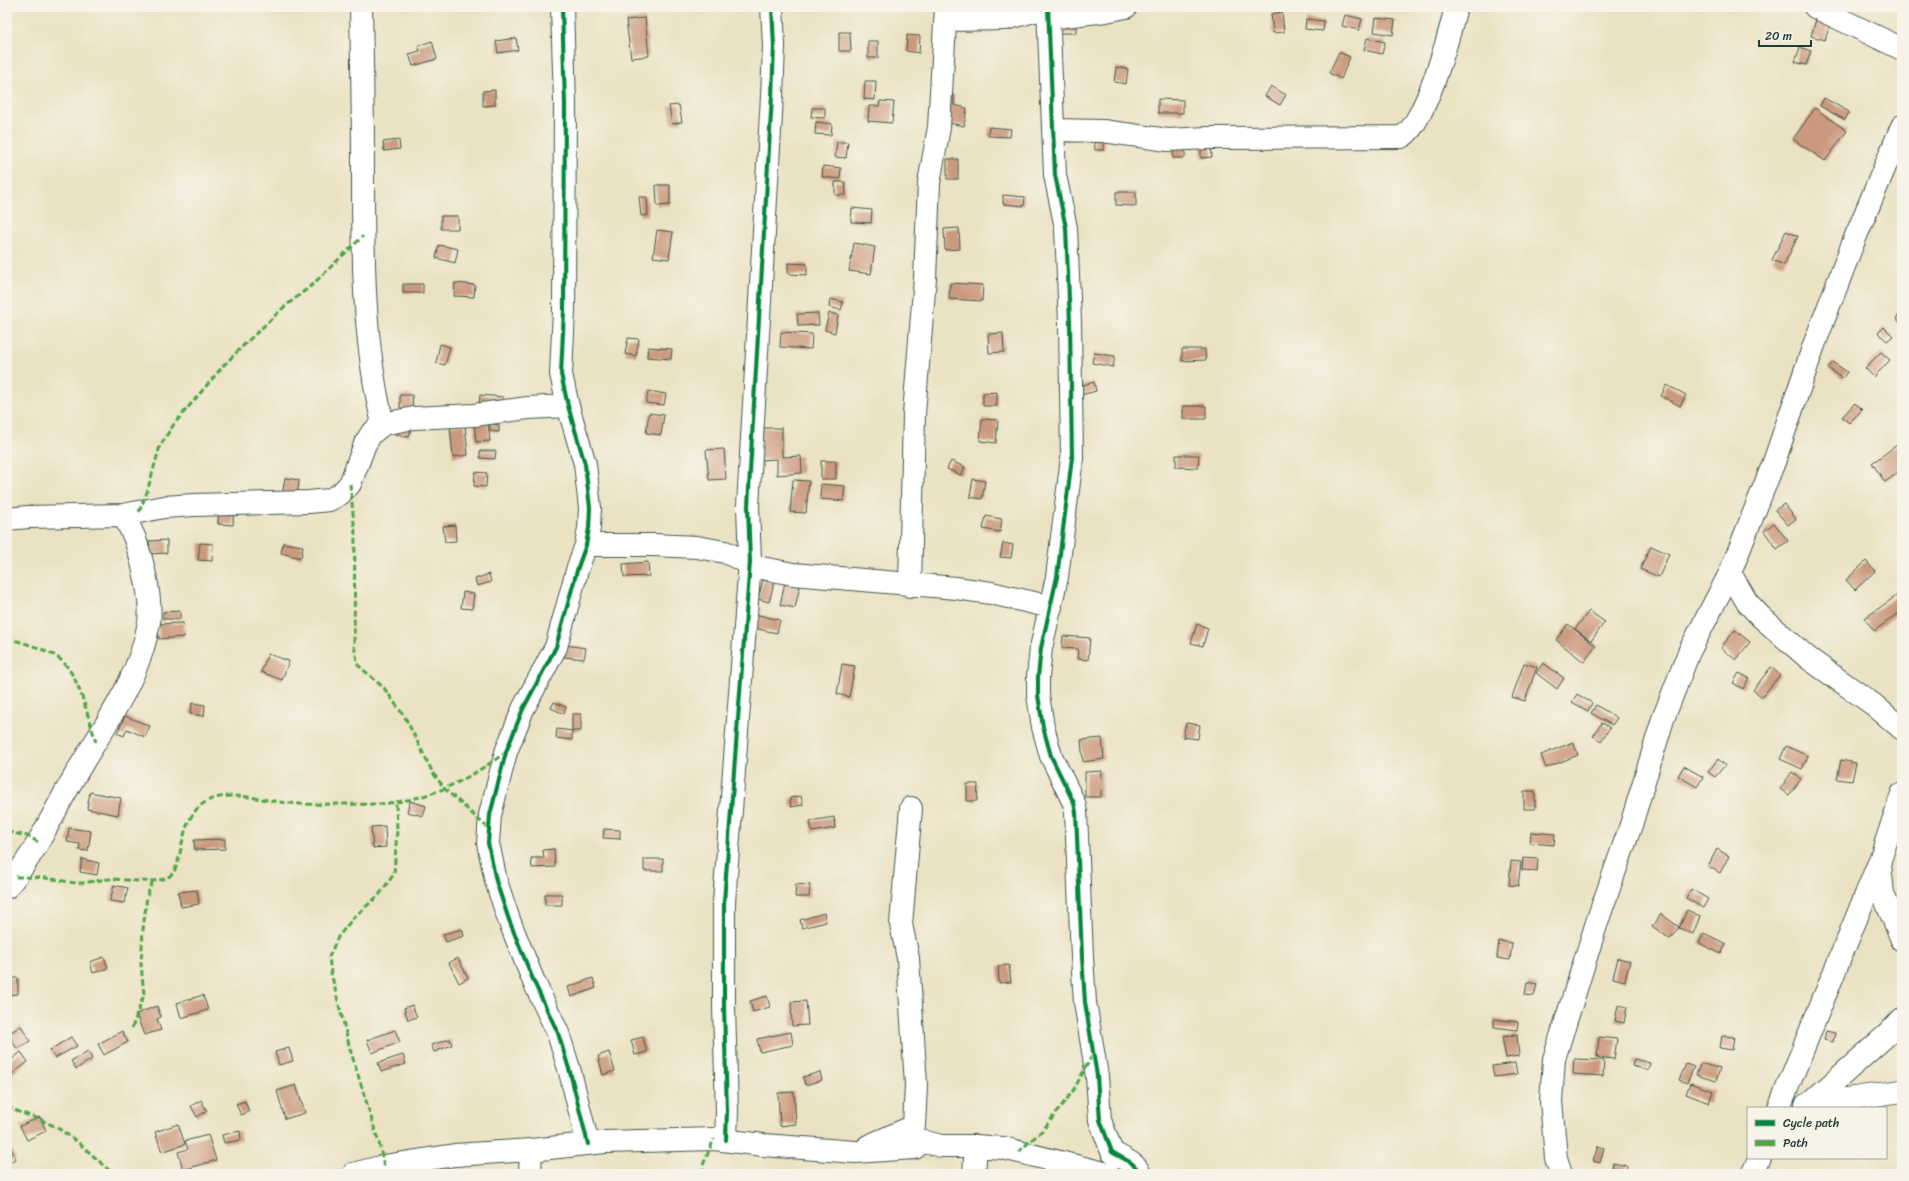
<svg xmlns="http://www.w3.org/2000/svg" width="1909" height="1181" viewBox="0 0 1909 1181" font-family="Sriracha,sans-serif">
<rect width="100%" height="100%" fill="#f7f3e8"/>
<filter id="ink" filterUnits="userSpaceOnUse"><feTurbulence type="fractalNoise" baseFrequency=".025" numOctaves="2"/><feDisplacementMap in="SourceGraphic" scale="8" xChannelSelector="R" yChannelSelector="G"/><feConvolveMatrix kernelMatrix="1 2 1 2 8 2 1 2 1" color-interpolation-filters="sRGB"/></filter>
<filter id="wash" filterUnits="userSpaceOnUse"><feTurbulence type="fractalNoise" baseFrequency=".012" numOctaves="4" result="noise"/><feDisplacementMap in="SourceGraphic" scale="16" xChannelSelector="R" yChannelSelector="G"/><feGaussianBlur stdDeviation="0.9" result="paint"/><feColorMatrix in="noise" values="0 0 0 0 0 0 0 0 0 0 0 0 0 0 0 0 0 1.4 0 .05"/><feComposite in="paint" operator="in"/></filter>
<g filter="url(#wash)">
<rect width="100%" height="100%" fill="#ebe2c3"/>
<g id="blocks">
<path fill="#cb997d" d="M 1282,12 L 1284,32 L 1273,33 L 1271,14 Z
M 1345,15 L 1362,19 L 1359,30 L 1342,26 Z
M 645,18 L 649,56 L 631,58 L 626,20 Z
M 1376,18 L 1395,20 L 1393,35 L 1374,32 Z
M 1306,19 L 1324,21 L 1323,31 L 1305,29 Z
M 1055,20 L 1076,20 L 1076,33 L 1055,33 Z
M 1816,20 L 1830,24 L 1825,40 L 1811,36 Z
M 839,32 L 850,32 L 851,51 L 839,51 Z
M 907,35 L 920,36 L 919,53 L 906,51 Z
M 516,38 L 518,50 L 498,53 L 496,41 Z
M 1367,38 L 1385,42 L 1382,54 L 1364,50 Z
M 432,41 L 437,59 L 413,66 L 409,54 L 420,51 L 418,46 Z
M 868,41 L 878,41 L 878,58 L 868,58 Z
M 1800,47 L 1811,51 L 1806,65 L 1795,62 Z
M 1339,52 L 1350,57 L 1341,79 L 1329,73 Z
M 1116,67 L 1128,69 L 1126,84 L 1114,82 Z
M 865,81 L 876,81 L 875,100 L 864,99 Z
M 1271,86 L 1286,95 L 1280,105 L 1265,96 Z
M 495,90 L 495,105 L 483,106 L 483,91 Z
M 940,95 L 954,95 L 954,105 L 967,108 L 964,126 L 949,123 L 951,115 L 940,115 Z
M 1824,98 L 1849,112 L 1845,120 L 1820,106 Z
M 1158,99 L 1183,100 L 1183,113 L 1158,113 Z
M 880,101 L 894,102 L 892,123 L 868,121 L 869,106 L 879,106 Z
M 679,105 L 682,122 L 672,124 L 669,106 Z
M 812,108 L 825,108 L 825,118 L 811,117 Z
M 1815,108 L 1847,131 L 1825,161 L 1793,139 Z
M 816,122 L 832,124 L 831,135 L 815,134 Z
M 989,127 L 1011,129 L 1010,137 L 988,136 Z
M 1104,132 L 1104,150 L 1095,150 L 1094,133 Z
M 399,140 L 400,149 L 384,151 L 383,142 Z
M 837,142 L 848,142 L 846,158 L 835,157 Z
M 1173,145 L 1185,145 L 1185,158 L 1173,158 Z
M 1201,145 L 1211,145 L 1212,157 L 1201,158 Z
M 947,159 L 958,159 L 958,179 L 947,179 Z
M 823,166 L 841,168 L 840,179 L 822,177 Z
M 835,182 L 845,182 L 846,195 L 835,195 Z
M 656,185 L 670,185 L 670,205 L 657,206 Z
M 1116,192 L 1136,192 L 1136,206 L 1116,205 Z
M 1003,195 L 1025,197 L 1024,206 L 1003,204 Z
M 639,197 L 647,197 L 648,215 L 641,216 Z
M 852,208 L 872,210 L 871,223 L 851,222 Z
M 441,216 L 458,216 L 458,229 L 441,229 Z
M 959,228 L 960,249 L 945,250 L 944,229 Z
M 657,230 L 673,232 L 669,259 L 653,257 Z
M 1786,231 L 1798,236 L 1784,265 L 1772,260 Z
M 854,243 L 875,247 L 871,274 L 849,271 Z
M 439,245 L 458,249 L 455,263 L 436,258 Z
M 788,263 L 807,264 L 807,275 L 788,274 Z
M 455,283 L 475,285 L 474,297 L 454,296 Z
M 950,283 L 983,285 L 982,301 L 949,299 Z
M 403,284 L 423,284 L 423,293 L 403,293 Z
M 830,299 L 843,302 L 841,310 L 829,307 Z
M 818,313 L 819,325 L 798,326 L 797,314 Z
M 829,313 L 838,315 L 835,333 L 825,330 Z
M 1902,313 L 1902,325 L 1896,318 Z
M 1884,327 L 1893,336 L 1887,341 L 1878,333 Z
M 781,332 L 812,334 L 811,349 L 780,347 Z
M 1003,333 L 1004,352 L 989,353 L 988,334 Z
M 628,338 L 639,339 L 636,356 L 625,354 Z
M 440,344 L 450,347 L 445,365 L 436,363 Z
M 648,347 L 672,349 L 671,359 L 647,357 Z
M 1182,349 L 1205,349 L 1206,360 L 1182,361 Z
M 1881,352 L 1890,360 L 1874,377 L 1865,368 Z
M 1094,353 L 1115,356 L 1113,367 L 1092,363 Z
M 1833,362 L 1847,372 L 1842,379 L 1828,368 Z
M 1094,382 L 1096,391 L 1081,395 L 1079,386 Z
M 1667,385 L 1686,395 L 1680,406 L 1661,396 Z
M 648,391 L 666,394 L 664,405 L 646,403 Z
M 997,392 L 997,406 L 983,406 L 983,393 Z
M 400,395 L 412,395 L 413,408 L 400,408 Z
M 480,395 L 503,397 L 502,409 L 479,407 Z
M 1855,403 L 1862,410 L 1849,423 L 1842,417 Z
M 1183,406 L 1206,406 L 1206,419 L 1183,419 Z
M 649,413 L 664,415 L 661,435 L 646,433 Z
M 982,419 L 998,420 L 996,443 L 980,441 Z
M 488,421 L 490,441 L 476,442 L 474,423 Z
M 490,424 L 499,425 L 499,432 L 490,431 Z
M 412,425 L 409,437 L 391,433 Z
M 465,425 L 468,455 L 453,457 L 450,426 Z
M 761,428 L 782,428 L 782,457 L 801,456 L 802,473 L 777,475 L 777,459 L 760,460 Z
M 1897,445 L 1902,451 L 1902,470 L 1885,482 L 1872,463 Z
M 724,449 L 726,479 L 709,480 L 706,450 Z
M 480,451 L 496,451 L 495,459 L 480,458 Z
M 1176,455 L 1199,455 L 1198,468 L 1176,467 Z
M 821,461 L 836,461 L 836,479 L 821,479 Z
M 951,461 L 965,467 L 961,475 L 947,469 Z
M 475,472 L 487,473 L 486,487 L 474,486 Z
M 285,478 L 299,480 L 297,499 L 282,497 Z
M 973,479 L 985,481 L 982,499 L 970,497 Z
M 793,480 L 809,481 L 806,513 L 790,512 Z
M 821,484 L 845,486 L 843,501 L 820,499 Z
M 219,504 L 234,505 L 233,525 L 218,524 Z
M 1784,504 L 1796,519 L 1788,525 L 1775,510 Z
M 986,516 L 1002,519 L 1000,532 L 983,529 Z
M 1774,523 L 1788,541 L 1777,549 L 1764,531 Z
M 455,525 L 456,541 L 445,542 L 443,526 Z
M 167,540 L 167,553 L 150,554 L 149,541 Z
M 200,543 L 213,544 L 212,561 L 198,560 Z
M 283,543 L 303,546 L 301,558 L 281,553 Z
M 1003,543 L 1013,545 L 1011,558 L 1000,557 Z
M 1651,546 L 1669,554 L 1659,577 L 1640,569 Z
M 1866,561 L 1875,571 L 1855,590 L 1846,580 Z
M 648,562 L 649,576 L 624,577 L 623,564 Z
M 489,574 L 491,582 L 477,586 L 475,579 Z
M 763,580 L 774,583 L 769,602 L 758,599 Z
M 785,582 L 800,586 L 795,608 L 780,605 Z
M 463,592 L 474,594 L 472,609 L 461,608 Z
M 1902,592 L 1902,611 L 1874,631 L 1865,618 Z
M 180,611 L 180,619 L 163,619 L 163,612 Z
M 1589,611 L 1605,622 L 1591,641 L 1575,629 Z
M 751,613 L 780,620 L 777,633 L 748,627 Z
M 183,623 L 184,637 L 159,639 L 158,624 Z
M 1197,624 L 1208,628 L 1203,646 L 1191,643 Z
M 1568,624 L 1596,646 L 1584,662 L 1556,640 Z
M 1735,630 L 1750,642 L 1736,660 L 1721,648 Z
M 1063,636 L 1090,638 L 1088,660 L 1077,659 L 1078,649 L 1062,648 Z
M 566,645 L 586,648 L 584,659 L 564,657 Z
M 268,654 L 289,661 L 282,680 L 261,672 Z
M 1524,663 L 1537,667 L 1525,701 L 1512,697 Z
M 1543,663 L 1564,678 L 1557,689 L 1536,673 Z
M 842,664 L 855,666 L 849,697 L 837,694 Z
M 1771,667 L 1780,675 L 1762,697 L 1753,690 Z
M 1739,673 L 1749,678 L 1743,689 L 1733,683 Z
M 1577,694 L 1592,703 L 1588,711 L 1572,702 Z
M 554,702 L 566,707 L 564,714 L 551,708 Z
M 192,703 L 205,705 L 204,716 L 190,714 Z
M 1596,705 L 1617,718 L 1612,725 L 1591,713 Z
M 572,714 L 581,714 L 581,731 L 572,731 Z
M 125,716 L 150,726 L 145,737 L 127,729 L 124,736 L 117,733 Z
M 1186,723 L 1200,725 L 1198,739 L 1183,737 Z
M 1602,723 L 1610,728 L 1601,741 L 1593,736 Z
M 557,729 L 572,731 L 572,740 L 556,738 Z
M 1102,738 L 1104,759 L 1083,762 L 1081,740 Z
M 1573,742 L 1578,755 L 1546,768 L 1541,755 Z
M 1786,746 L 1808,756 L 1802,769 L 1780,759 Z
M 1718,759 L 1725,765 L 1715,777 L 1708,772 Z
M 1841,760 L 1856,763 L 1852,781 L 1837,779 Z
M 1684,766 L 1703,777 L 1697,787 L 1678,776 Z
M 1102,771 L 1101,797 L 1085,797 L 1085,772 Z
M 1792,772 L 1801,779 L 1789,795 L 1780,789 Z
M 967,784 L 978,784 L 977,801 L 967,801 Z
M 1524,791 L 1535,791 L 1535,809 L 1524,809 Z
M 90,792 L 121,798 L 118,815 L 87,809 Z
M 801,796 L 803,805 L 791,807 L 790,798 Z
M 410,801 L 426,806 L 423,816 L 407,812 Z
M 834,817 L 835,828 L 812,832 L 810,821 Z
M 385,826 L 386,847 L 373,848 L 371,827 Z
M 69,828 L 91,831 L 88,851 L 79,850 L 80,844 L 67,842 Z
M 604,829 L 620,830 L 620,839 L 603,838 Z
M 1531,832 L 1555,834 L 1554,845 L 1530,843 Z
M 225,839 L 225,849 L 195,850 L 194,840 Z
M 554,849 L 555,867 L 532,868 L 531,858 L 544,858 L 543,850 Z
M 1717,849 L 1729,856 L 1720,873 L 1708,866 Z
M 1523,858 L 1538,859 L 1537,871 L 1522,870 Z
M 82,859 L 99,863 L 97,875 L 80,872 Z
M 644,859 L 663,859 L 663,871 L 644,871 Z
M 1511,861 L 1521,862 L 1518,886 L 1509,885 Z
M 796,884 L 810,885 L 809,897 L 795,897 Z
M 114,885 L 128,888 L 124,903 L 110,901 Z
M 1691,889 L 1708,899 L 1703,908 L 1686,898 Z
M 197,890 L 199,904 L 181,907 L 178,892 Z
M 545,894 L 562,894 L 562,905 L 545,905 Z
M 1687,910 L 1700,916 L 1693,934 L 1679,928 Z
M 824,913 L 826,922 L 802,928 L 800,920 Z
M 1661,914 L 1679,927 L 1670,939 L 1652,926 Z
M 462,929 L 464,936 L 446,942 L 443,934 Z
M 1704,933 L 1726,944 L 1721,954 L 1699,943 Z
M 1499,941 L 1512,943 L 1510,960 L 1497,958 Z
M 104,957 L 108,968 L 93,973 L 90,962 Z
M 458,958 L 468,978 L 459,983 L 449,963 Z
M 1618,958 L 1630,961 L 1625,981 L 1613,978 Z
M 1009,965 L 1011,982 L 999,983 L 998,966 Z
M 7,978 L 18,978 L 18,994 L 7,995 Z
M 593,978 L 596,988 L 571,997 L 568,987 Z
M 1527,982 L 1537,984 L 1534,996 L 1525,995 Z
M 203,995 L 208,1010 L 181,1018 L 177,1003 Z
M 767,996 L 770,1007 L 753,1012 L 750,1001 Z
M 806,1001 L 808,1025 L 792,1026 L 791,1002 Z
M 412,1005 L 417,1017 L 408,1020 L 404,1008 Z
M 1618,1005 L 1627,1007 L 1624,1023 L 1615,1021 Z
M 157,1006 L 161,1017 L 157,1019 L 161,1030 L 144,1035 L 136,1014 Z
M 1494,1019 L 1518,1022 L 1517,1030 L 1494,1027 Z
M 21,1026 L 30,1041 L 17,1049 L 8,1034 Z
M 395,1030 L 400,1042 L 372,1053 L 367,1040 Z
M 122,1031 L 128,1042 L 104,1055 L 98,1044 Z
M 1826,1031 L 1835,1033 L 1833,1042 L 1824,1040 Z
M 791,1032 L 793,1045 L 760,1052 L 757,1039 Z
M 1517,1035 L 1519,1056 L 1506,1058 L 1502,1037 Z
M 1722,1036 L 1734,1037 L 1732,1050 L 1720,1048 Z
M 71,1037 L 77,1046 L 55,1058 L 50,1050 Z
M 643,1037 L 647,1052 L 635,1055 L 631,1040 Z
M 1599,1037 L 1617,1039 L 1614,1059 L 1597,1057 Z
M 450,1039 L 452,1045 L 434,1052 L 431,1045 Z
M 289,1048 L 293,1061 L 279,1065 L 275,1052 Z
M 88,1051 L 92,1059 L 76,1069 L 71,1061 Z
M 21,1052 L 28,1062 L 12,1074 L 7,1067 L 7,1063 Z
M 609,1052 L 615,1071 L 603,1075 L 598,1056 Z
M 403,1055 L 406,1064 L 381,1072 L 378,1063 Z
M 1574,1059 L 1604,1060 L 1603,1076 L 1573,1074 Z
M 1634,1059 L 1650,1063 L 1648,1070 L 1632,1066 Z
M 1515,1063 L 1517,1074 L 1494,1077 L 1492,1066 Z
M 1701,1063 L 1720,1069 L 1716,1081 L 1696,1075 Z
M 1686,1064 L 1694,1067 L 1687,1083 L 1679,1080 Z
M 820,1072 L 822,1080 L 805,1085 L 803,1077 Z
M 1690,1083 L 1713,1091 L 1709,1103 L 1686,1094 Z
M 296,1085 L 305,1113 L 285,1119 L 277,1091 Z
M 794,1092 L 796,1124 L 780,1126 L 778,1093 Z
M 201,1100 L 207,1111 L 197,1117 L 191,1106 Z
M 245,1101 L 249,1112 L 241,1115 L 236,1104 Z
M 40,1117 L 46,1131 L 27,1140 L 20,1126 Z
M 178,1124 L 185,1144 L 162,1152 L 155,1132 Z
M 240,1131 L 241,1140 L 224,1143 L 222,1135 Z
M 208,1135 L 216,1160 L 183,1170 L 178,1152 L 188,1149 L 185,1141 Z
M 8,1143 L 16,1159 L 7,1163 L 7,1144 Z
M 1598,1146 L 1604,1148 L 1600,1163 L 1593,1161 Z
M 1613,1163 L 1627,1166 L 1625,1174 L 1611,1174 Z"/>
</g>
</g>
<g filter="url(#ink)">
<use href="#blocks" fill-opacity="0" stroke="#3e5649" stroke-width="1"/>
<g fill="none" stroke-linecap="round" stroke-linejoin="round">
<defs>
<path id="minor" d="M 361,7 C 362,58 363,110 363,162 C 363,249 362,338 383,424
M 562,7 L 565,103 L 564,310 L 561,374 L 568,406 L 585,464 L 590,508 L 589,528 L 586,545 L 578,567 L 556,647 L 523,709 L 506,752 L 490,815 L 488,843 L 496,881 L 509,920 L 534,982 L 558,1033 L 570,1072 L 588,1144
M 1048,7 L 1055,175 L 1066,228 L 1070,322 L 1072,458 L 1057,577 L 1041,648 L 1038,677 L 1038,695 L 1043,727 L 1051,756 L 1074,803 L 1076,812 L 1082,957 L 1085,1002 L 1097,1076 L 1100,1120 L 1112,1152 C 1124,1160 1134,1161 1140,1174
M 1815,7 L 1902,49
M 1048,18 L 1106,11 L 1126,7
M 947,20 L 1006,19 L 1048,7
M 1053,130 L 1103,131 L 1168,140 L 1207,138 L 1401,137 C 1424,129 1450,32 1456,7
M 7,519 L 28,517 L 123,515 L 164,507 L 194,505 L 309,502 L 329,500 L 340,494 L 350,484 L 365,444 L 371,434 L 383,424 L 414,418 L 474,415 L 528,408 L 568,406
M 586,545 L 653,545 L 697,547 L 725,552 L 757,567 L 793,574 L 956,588 L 991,593 L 1051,607
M 1730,573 L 1747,602 L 1761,617 L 1808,658 L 1874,705 L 1902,729
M 910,586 L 914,414 L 925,278 L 929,183 L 939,127 L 946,7
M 1880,865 L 1883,894 L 1902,940
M 7,887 C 36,854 53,812 76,774 C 104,725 140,679 149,622 C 152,598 143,562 135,539 C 132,531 127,523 123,515
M 1806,1105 L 1902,1091
M 1808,1105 L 1888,1034 L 1902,1019
M 1779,1108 L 1880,860 L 1902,794
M 726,1140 L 727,1111 L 724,1007 L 724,902 L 750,562 L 748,506 L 772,96 L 774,46 L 772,7
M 868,1146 L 914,1126 L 916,1085 L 908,958 L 901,924 L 911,808
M 353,1174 L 384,1166 L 455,1155 L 531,1150 L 605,1142 L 714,1139 L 764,1145 L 855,1152 L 915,1148 L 922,1141 L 941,1146 L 976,1146 L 1003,1148 L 1108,1174
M 530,1174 L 531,1150
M 974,1174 L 976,1146
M 1561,1174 L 1556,1158 L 1551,1101 L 1554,1059 L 1598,919 L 1631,825 L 1663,719 L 1689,652 L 1730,573 L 1774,462 L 1814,345 L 1853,243 L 1902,126
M 1752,1174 L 1760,1158"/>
</defs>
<use href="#minor" stroke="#3e5649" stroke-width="24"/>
<use href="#minor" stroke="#fff" stroke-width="22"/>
<path stroke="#4fa644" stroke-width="3" stroke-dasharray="6 3" stroke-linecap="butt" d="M 350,484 L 355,533 L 354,646 L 358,665 L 384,688 L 392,699 L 406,719 L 433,773 L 445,789 L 488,828
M 139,512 L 147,492 L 160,446 L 174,424 L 224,365 L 249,340 L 283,308 L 312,285 L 363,236
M 7,638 C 24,643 48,649 61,660 C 80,677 88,718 96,742
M 7,832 L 28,836 L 38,842
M 16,877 C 28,877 40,877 52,879 C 61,880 70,883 79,883 C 90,883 100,879 111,879 C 128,879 153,885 168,877 C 187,868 174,813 212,799 C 236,791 265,801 289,803 C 306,805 321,804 338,804 C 355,804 372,805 389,803 C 436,797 469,779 506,752
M 132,1028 L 144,995 L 141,964 L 143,930 L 147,896 L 153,880
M 7,1106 C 18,1113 30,1115 41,1120 C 69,1131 91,1154 113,1174
M 1018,1152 L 1043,1130 L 1073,1091 L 1093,1054
M 384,1166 L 379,1143 L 350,1049 L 331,973 L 329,957 L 338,937 L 354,917 L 379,895 L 394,874 L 397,831 L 396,802
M 703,1174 L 703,1165 L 714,1139"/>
<defs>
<path id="cycleway" d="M 562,7 L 565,103 L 564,310 L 561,374 L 568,406 L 585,464 L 590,508 L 589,528 L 586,545 L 578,567 L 556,647 L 523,709 L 506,752 L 490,815 L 488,843 L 496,881 L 509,920 L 534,982 L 558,1033 L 570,1072 L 588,1144
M 1048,7 L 1055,175 L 1066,228 L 1070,322 L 1072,458 L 1057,577 L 1041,648 L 1038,677 L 1038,695 L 1043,727 L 1051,756 L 1074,803 L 1076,812 L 1082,957 L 1085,1002 L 1097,1076 L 1100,1120 L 1112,1152 C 1124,1160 1134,1161 1140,1174
M 726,1140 L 727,1111 L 724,1007 L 724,902 L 750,562 L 748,506 L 772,96 L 774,46 L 772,7"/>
</defs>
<use href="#cycleway" stroke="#f7f3e8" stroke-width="6"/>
<use href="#cycleway" stroke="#00873e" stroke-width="4"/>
</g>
</g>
<rect width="1909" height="1181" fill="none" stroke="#f7f3e8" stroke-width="24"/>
<rect x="1747" y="1107" width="140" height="52" fill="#f7f3e8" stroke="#a1aaa0"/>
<rect x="1755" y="1120" width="20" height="6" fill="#00873e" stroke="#a1aaa0"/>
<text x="1783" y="1127" font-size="12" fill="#1f3d34">Cycle path</text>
<rect x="1755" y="1140" width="20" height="6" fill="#4fa644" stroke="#a1aaa0"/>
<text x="1783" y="1147" font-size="12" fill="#1f3d34">Path</text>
<path d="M1759 40v6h52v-6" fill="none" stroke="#1f3d34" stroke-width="2"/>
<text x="1765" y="40" font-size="12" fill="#1f3d34" stroke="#f7f3e8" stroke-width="3" paint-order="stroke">20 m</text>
</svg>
